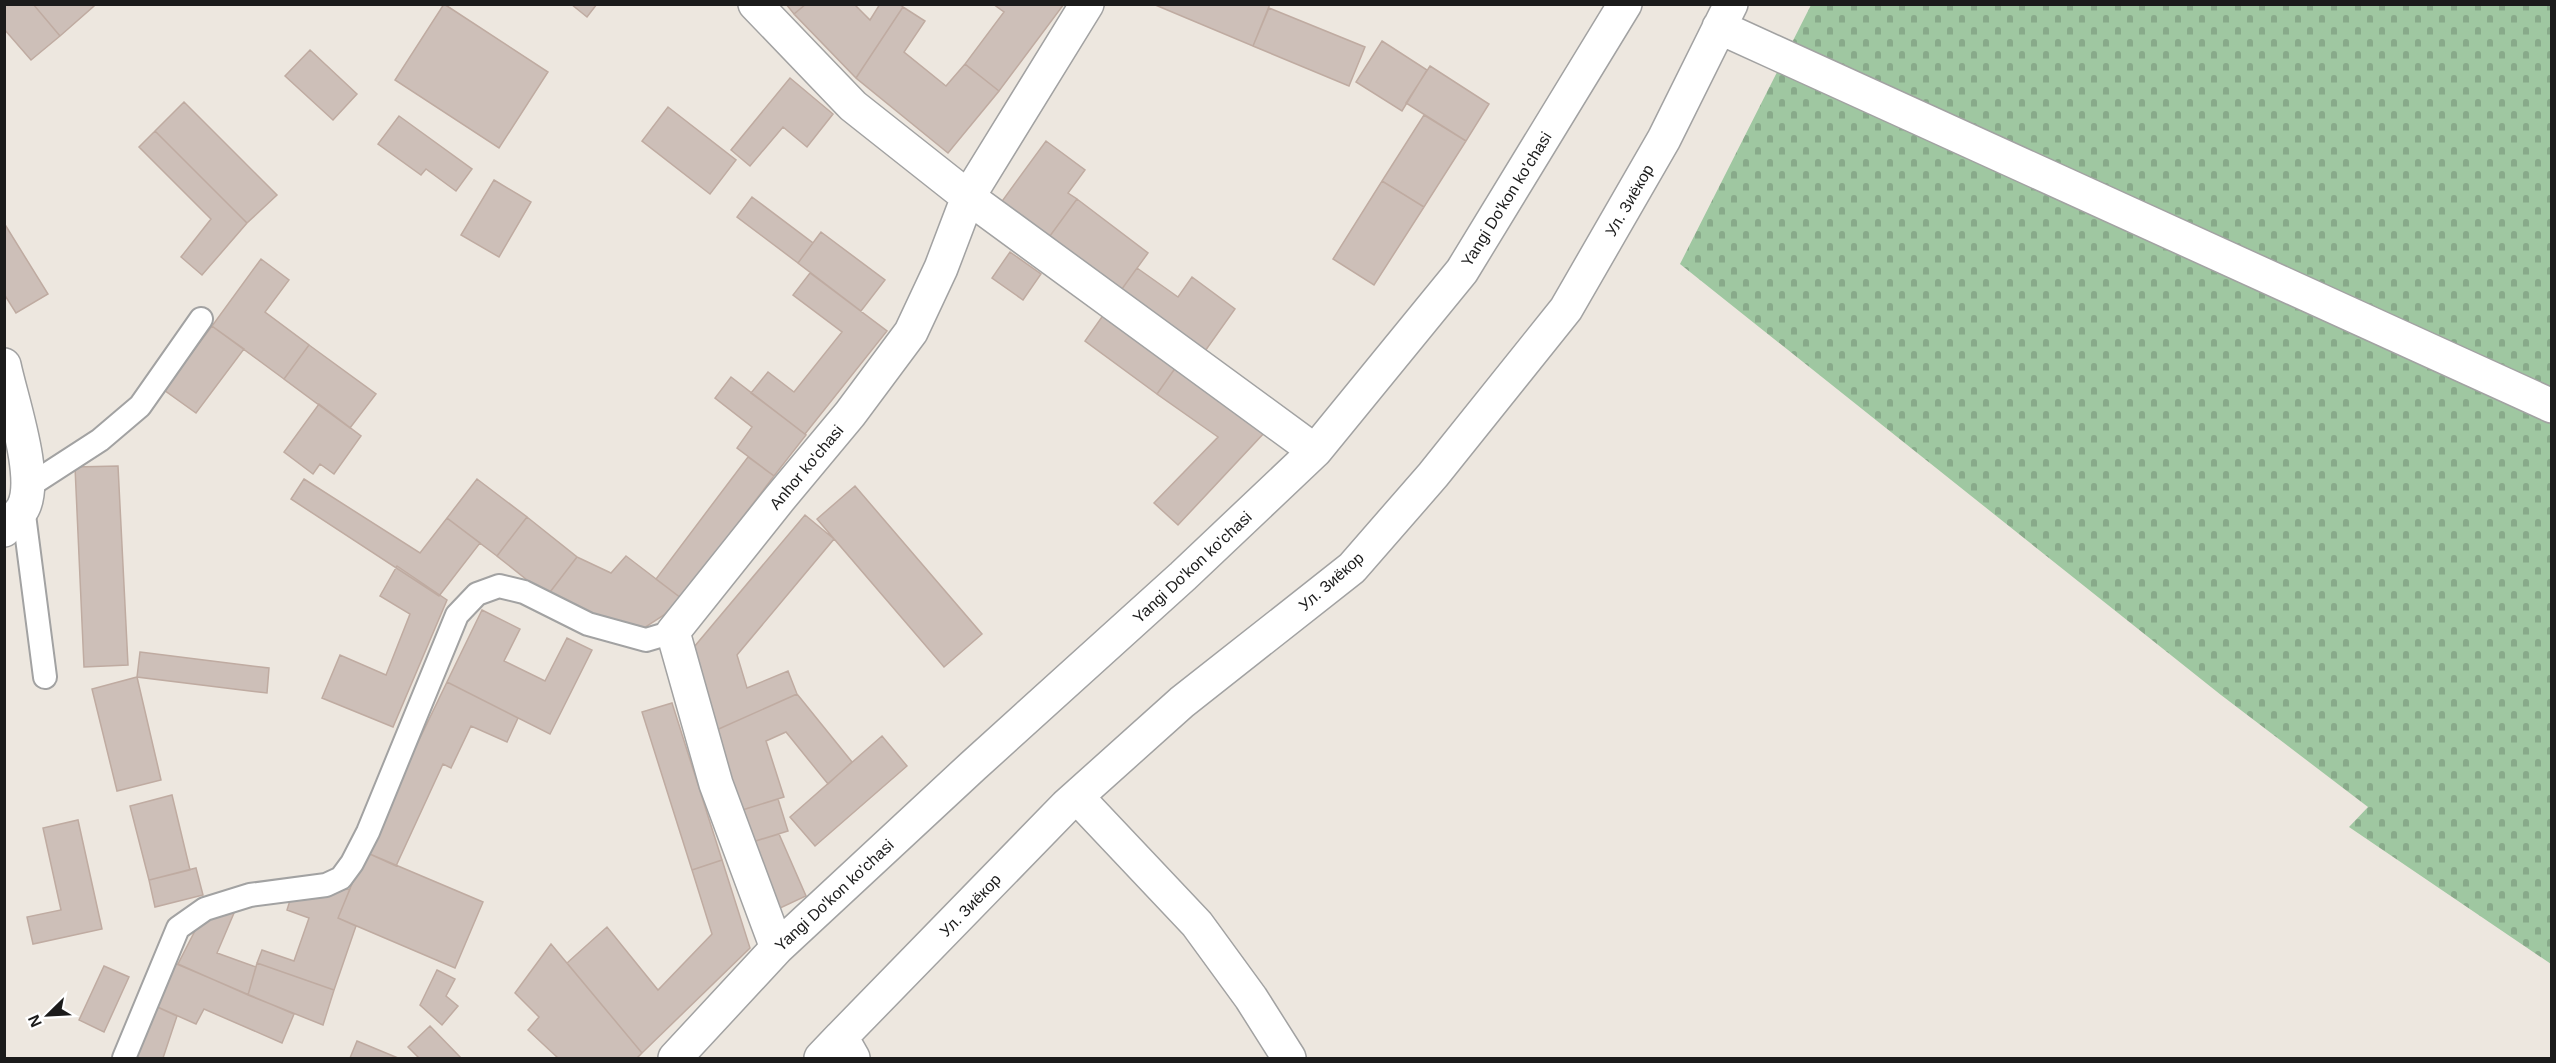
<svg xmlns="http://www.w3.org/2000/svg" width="2556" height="1063" viewBox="0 0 2556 1063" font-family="Helvetica,sans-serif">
<defs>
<pattern id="cemetery-stones" width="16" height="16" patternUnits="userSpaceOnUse" patternTransform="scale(1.5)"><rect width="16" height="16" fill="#9fc7a1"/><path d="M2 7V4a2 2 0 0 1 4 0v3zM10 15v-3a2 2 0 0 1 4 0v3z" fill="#88aa8a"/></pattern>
</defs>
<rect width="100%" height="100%" fill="#ede7df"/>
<path fill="url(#cemetery-stones)" d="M 1811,5 L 2551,5 L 2551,964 L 2349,827 L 2368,807 L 2221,695 L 1680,264 Z"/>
<path fill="#cdbfb8" stroke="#bfaba1" stroke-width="1.5" d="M 4,4 L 33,4 L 60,36 L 31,60 L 4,29 Z
M 33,4 L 93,4 L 94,6 L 60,36 Z
M 444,4 L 548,72 L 499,148 L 395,80 Z
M 571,4 L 597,4 L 587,17 Z
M 786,4 L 806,4 L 794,14 Z
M 806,4 L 854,4 L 870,20 L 880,4 L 899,4 L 903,7 L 856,78 L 794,14 Z
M 993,4 L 1064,4 L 999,91 L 965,64 L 1004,12 Z
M 1153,4 L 1270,4 L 1253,46 Z
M 903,7 L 925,21 L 904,52 L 946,86 L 965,64 L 999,91 L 948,153 L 856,78 Z
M 1269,8 L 1365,47 L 1349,86 L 1253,46 Z
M 1382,41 L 1427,70 L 1402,111 L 1356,82 Z
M 310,50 L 357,94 L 333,120 L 285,76 Z
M 1430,66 L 1489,104 L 1466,141 L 1406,103 Z
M 790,78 L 833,114 L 807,147 L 783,127 L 750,166 L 731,150 Z
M 184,102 L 277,195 L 247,223 L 155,131 Z
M 668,107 L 736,160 L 710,194 L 642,141 Z
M 1424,115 L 1466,141 L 1424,207 L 1382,181 Z
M 399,116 L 472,169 L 456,191 L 426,169 L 421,175 L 378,144 Z
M 155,131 L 247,223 L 202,275 L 181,257 L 211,219 L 139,147 Z
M 1046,141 L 1085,170 L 1068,193 L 1077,199 L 1047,240 L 1000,204 Z
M 494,180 L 531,202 L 499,257 L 461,235 Z
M 1382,181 L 1424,207 L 1374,285 L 1333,259 Z
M 752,197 L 813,243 L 798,263 L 737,217 Z
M 1077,199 L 1148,253 L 1119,293 L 1047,240 Z
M 4,223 L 48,294 L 16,313 L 4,294 Z
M 821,232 L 885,280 L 861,311 L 798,263 Z
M 1010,252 L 1041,274 L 1023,300 L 992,278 Z
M 261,259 L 289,280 L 265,312 L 309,345 L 284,379 L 212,326 Z
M 1137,268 L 1178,297 L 1192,277 L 1235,309 L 1203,354 L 1119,293 Z
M 810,273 L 887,331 L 805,434 L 751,393 L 768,372 L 794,392 L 842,332 L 793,295 Z
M 1104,314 L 1176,367 L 1157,394 L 1085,341 Z
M 212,326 L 244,349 L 196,413 L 164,390 Z
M 309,345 L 376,394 L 350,428 L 284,379 Z
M 1176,367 L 1265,432 L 1178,525 L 1154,503 L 1218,437 L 1157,394 Z
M 731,377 L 806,435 L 774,476 L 737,448 L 752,427 L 715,398 Z
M 319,404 L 361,436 L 334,474 L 320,464 L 313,474 L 284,452 Z
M 748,457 L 774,476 L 681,598 L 656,579 Z
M 118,466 L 128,665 L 84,667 L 75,467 Z
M 304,479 L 420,553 L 447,518 L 480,543 L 439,596 L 291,499 Z
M 477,479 L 527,517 L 497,556 L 447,518 Z
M 855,486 L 982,634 L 944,667 L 817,519 Z
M 805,515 L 834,539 L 737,655 L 747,688 L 788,671 L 797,694 L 712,732 L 689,653 Z
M 527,517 L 577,557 L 547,596 L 497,556 Z
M 626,556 L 681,598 L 664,615 L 638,632 L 547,596 L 577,557 L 611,573 Z
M 397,566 L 447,600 L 393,727 L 322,698 L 340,655 L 386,675 L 410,614 L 380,596 Z
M 482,610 L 520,629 L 504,661 L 545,681 L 567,638 L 592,650 L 550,734 L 447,682 Z
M 140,652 L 269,668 L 267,693 L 137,677 Z
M 137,677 L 161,780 L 117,791 L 92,689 Z
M 447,682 L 518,718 L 507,742 L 471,726 L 451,768 L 443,764 L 396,866 L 365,852 Z
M 797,694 L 852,762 L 828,784 L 786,732 L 766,741 L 784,797 L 739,811 L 712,732 Z
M 672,703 L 722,860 L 692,870 L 642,712 Z
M 882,736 L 907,766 L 815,846 L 790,817 Z
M 172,795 L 190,870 L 149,880 L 130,806 Z
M 778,799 L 788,831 L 749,843 L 739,811 Z
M 78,820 L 102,929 L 33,944 L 27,917 L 61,910 L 43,828 Z
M 779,834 L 806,896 L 778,909 L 749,843 Z
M 365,852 L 483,902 L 455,968 L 338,918 Z
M 722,860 L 750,948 L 642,1053 L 567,963 L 607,927 L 658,990 L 712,934 L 692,870 Z
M 196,868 L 203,895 L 155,907 L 149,880 Z
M 350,889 L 338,918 L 356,926 L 334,990 L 257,963 L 262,950 L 294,961 L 309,918 L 287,910 L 292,894 Z
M 237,906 L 217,953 L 256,967 L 248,995 L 178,964 L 201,919 Z
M 551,944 L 642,1053 L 637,1058 L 558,1058 L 528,1030 L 539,1017 L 515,993 Z
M 172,962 L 294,1014 L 282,1043 L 204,1009 L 196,1024 L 153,1005 Z
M 257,963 L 334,990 L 323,1025 L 248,995 Z
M 104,966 L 129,977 L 104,1032 L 79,1020 Z
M 437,970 L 455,979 L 446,996 L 458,1006 L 442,1025 L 420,1005 Z
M 153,1005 L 177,1016 L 163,1058 L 134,1058 Z
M 430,1026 L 461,1058 L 419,1058 L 408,1047 Z
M 357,1041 L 398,1058 L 350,1058 Z"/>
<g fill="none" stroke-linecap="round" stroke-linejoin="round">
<defs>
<path id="lane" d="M 29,486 L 100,440 L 140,406 L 201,319
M 23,507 L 45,677
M 124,1058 L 178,928 L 205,909 L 250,895 L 326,885 L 341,878 L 352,863 L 368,832 L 457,615 L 477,594 L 499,586 L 524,592 L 588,624 L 646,640 L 673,632"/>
<path id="street" d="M 755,4 L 853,106 L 968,197 L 1315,451
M 1719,27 L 2552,406
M 4,365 C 11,399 39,478 23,508 C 18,516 10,523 4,530
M 1077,797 L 1197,924 L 1251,998 L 1289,1058
M 777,948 L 716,784 L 673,632 L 780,498 L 850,414 L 911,332 L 941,268 L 968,197 L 1087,4
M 841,1037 L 1066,806 L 1182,702 L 1352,568 L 1433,475 L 1566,309 L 1664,139 L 1731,4
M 675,1058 L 777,948 L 973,766 L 1183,576 L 1315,451 L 1462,271 L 1625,4
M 821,1058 L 841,1037 L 853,1058"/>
</defs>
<use href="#lane" stroke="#a2a2a2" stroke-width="26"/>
<use href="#street" stroke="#a2a2a2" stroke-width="36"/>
<use href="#lane" stroke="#fff" stroke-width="22"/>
<use href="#street" stroke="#fff" stroke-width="33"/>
</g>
<g text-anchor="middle" stroke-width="4.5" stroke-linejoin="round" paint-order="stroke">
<g font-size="16" fill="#1b1b1b" stroke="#fff">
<text transform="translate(1506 199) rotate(-58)" y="6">Yangi Do'kon ko'chasi</text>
<text transform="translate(1629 200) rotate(-60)" y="6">Ул. Зиёкор</text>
<text transform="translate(806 467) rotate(-50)" y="6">Anhor ko'chasi</text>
<text transform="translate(1192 567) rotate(-43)" y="6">Yangi Do'kon ko'chasi</text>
<text transform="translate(1331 581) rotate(-41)" y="6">Ул. Зиёкор</text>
<text transform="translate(834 895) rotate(-43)" y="6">Yangi Do'kon ko'chasi</text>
<text transform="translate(970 905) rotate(-46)" y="6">Ул. Зиёкор</text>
</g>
</g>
<rect width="2556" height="1063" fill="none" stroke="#1b1b1b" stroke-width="12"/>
<g transform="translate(48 1015) rotate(246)" stroke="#ffffff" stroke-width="4.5" paint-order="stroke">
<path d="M0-4.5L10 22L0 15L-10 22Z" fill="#1b1b1b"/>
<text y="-9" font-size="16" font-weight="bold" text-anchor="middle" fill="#1b1b1b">N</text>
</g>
</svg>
